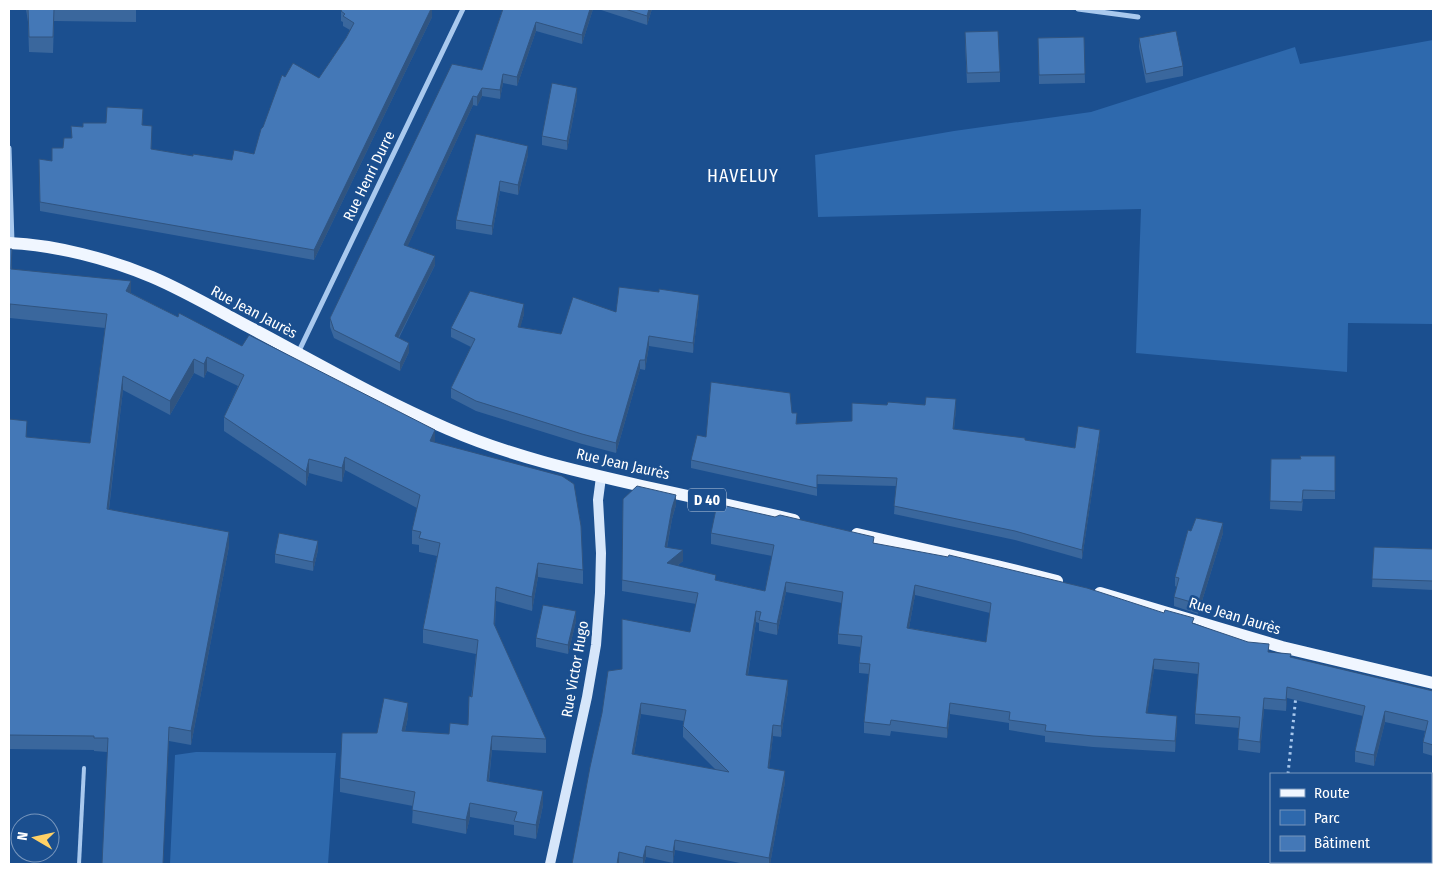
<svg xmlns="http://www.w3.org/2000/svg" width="1442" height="873" viewBox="0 0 1442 873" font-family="'Fira Sans Condensed',sans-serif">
<rect width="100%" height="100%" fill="#1b4f8f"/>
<path fill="#2e69ad" d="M 1433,40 L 1433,324 L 1348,323 L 1347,372 L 1136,353 L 1141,209 L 818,217 L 815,155 L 954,131 L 1091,112 L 1295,47 L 1300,64 Z
M 196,752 L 336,753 L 328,864 L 170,864 L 175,755 Z"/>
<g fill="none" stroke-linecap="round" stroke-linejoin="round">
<path stroke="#a9c9ee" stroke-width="3" stroke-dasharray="2.5 4" stroke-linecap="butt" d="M 1288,774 L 1296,695
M 1280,864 L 1280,862"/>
<path stroke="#a9c9ee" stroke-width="4" d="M 79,864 L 84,768"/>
<path stroke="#a9c9ee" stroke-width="5" d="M 1078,9 L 1138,17
M 9,148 L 12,242
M 298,353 L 463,9
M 1431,845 L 1433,845"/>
<path stroke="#d6e6fa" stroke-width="10" d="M 550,864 L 587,697 L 596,645 L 600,593 L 601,553 L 598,500 L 601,477"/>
<path stroke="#f0f6ff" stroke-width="12" d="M 9,243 C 56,245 109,259 152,277 C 185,291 217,310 249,327 C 315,362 380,400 448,429 C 510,456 576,471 642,486 C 693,497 743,508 794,520
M 857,534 L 997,566 L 1057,581
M 1100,593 L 1282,647 L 1433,683"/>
</g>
<path fill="#3a679d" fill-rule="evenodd" d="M 26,9 L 136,9 L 136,22 L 54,21 L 53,53 L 29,52 L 28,22 Z
M 432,9 L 432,17 L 314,260 L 40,211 L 39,168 L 52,161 L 71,138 L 83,127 L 143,118 L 142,125 L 152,135 L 151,149 L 193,156 L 232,160 L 254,154 L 263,127 L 285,77 L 319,78 L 346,38 L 350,30 L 343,26 L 343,22 L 341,21 L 341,11 Z
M 503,9 L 593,9 L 582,44 L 536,31 L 517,86 L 503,83 L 500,99 L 482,96 L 477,106 L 473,105 L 407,247 L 435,265 L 399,338 L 409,352 L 400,371 L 334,338 L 330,327 L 330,318 L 482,70 Z
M 598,9 L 652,9 L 647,25 Z
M 1084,37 L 1085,83 L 1039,84 L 1038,38 Z
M 1139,38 L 1183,66 L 1183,76 L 1146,83 L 1139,47 Z
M 965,42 L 1000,72 L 1000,82 L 967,83 Z
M 577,98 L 567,150 L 542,145 L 542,136 Z
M 528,155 L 518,195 L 500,191 L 492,235 L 456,229 L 456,220 Z
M 9,249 L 12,269 L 131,293 L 178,317 L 242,346 L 435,442 L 583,570 L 583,584 L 538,577 L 532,611 L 496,601 L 495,626 L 546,739 L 546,753 L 492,750 L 489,781 L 543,805 L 536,839 L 514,835 L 514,825 L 470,817 L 466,834 L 412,823 L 413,806 L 340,792 L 340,778 L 377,733 L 408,717 L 405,731 L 449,734 L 468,725 L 476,654 L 423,643 L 423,629 L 437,556 L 419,552 L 419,545 L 412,544 L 412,530 L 417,508 L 345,470 L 342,482 L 309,473 L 306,486 L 224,431 L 224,417 L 238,386 L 207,371 L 204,378 L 194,373 L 170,415 L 123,390 L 109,509 L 229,546 L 191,745 L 169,741 L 107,752 L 94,751 L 94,750 L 9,749 L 9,419 L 27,437 L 90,443 L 105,328 L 10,318 L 9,344 Z
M 699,304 L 693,353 L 649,346 L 645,370 L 640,369 L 616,453 L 582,444 L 476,411 L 451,398 L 451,388 L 471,347 L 451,337 L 451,328 L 524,314 L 520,327 L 561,334 L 616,312 Z
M 887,405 L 956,408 L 954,429 L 1075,448 L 1100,438 L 1082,559 L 1015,540 L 894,514 L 896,486 L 817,484 L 817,496 L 691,468 L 691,460 L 706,437 L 792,413 L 797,424 L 852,421 Z
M 1300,456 L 1335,456 L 1335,499 L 1303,499 L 1302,511 L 1270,509 L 1271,459 L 1300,459 Z
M 623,499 L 676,505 L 672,519 L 667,548 L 683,561 L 677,566 L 716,580 L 765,591 L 772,556 L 711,544 L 711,533 L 874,543 L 1194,623 L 1269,652 L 1433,691 L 1433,756 L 1423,753 L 1423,742 L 1425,731 L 1385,722 L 1374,766 L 1355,762 L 1355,751 L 1363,716 L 1287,698 L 1286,711 L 1264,709 L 1260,753 L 1238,750 L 1239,728 L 1195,724 L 1195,714 L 1198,674 L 1154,669 L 1147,713 L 1177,726 L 1175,752 L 1093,747 L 1045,742 L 1045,736 L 1009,730 L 1009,723 L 950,714 L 947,738 L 891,731 L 890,736 L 864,733 L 864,722 L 869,674 L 859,673 L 859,663 L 861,647 L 838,644 L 838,634 L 842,603 L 786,592 L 777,635 L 759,631 L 759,623 L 756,622 L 748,675 L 788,691 L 781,737 L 773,736 L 769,768 L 785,782 L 770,864 L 745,864 L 675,850 L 673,863 L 646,857 L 644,864 L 625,864 L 619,863 L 619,864 L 622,669 L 690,632 L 696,604 L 622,591 ZM 915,595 L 990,613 L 986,642 L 909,628 ZM 641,714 L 684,721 L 683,726 L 683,737 L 716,770 L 634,754 Z
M 1191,531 L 1223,533 L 1198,614 L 1174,606 L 1174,597 L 1177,587 L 1175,586 L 1175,577 Z
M 1374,547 L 1433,549 L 1433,590 L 1372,587 Z
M 318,550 L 313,571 L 275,563 L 275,554 Z
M 576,621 L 568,654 L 536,647 L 536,638 Z
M 1313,862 L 1419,862 L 1418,864 L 1313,864 Z"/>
<path fill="#305480" d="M 431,9 L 432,9 L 432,17 L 314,260 L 314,250 Z
M 590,9 L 593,9 L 582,44 L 582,35 Z
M 649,9 L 652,9 L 647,25 L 647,16 Z
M 536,22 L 536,31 L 517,86 L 517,77 Z
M 503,74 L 503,83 L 500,99 L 500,90 Z
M 482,88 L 482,96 L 477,106 L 477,97 Z
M 577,88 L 577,98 L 567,150 L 567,141 Z
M 473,96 L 473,105 L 404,254 L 404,245 Z
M 528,146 L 528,155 L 518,195 L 518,185 Z
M 500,181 L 500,191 L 492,235 L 492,226 Z
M 435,256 L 435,265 L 395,344 L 395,336 Z
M 131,281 L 131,295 L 126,291 Z
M 699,295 L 699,304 L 693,353 L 693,343 Z
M 524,304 L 524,314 L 518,336 L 518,327 Z
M 649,336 L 649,346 L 645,370 L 645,360 Z
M 409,343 L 409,352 L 400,371 L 400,363 Z
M 207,357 L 207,371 L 204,378 L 204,364 Z
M 194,359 L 194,373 L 170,415 L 170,401 Z
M 640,360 L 640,369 L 616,453 L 616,443 Z
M 123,376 L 123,390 L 107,523 L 107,509 Z
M 956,399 L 956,408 L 953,438 L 953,429 Z
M 435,430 L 435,444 L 430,441 Z
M 1100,430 L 1100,438 L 1082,559 L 1082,550 Z
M 345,457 L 345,470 L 342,482 L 342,468 Z
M 309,459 L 309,473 L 306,486 L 306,472 Z
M 676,495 L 676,505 L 672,519 L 665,558 L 665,547 L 672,508 Z
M 1223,523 L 1223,533 L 1198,614 L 1198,604 Z
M 229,532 L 229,546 L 191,745 L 191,731 Z
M 318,541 L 318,550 L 313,571 L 313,562 Z
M 683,550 L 683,561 L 667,574 L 667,563 Z
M 538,563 L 538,577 L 532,611 L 532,597 Z
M 786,582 L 786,592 L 777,635 L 777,624 Z
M 915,585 L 915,595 L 907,639 L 907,628 Z
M 496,587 L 496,601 L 494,638 L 494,624 Z
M 576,611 L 576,621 L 568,654 L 568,645 Z
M 756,611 L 756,622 L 746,686 L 746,675 Z
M 1154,659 L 1154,669 L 1146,723 L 1146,713 Z
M 788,680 L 788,691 L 781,737 L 781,726 Z
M 1287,687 L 1287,698 L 1286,711 L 1286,700 Z
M 1264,698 L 1264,709 L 1260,753 L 1260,742 Z
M 408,703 L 408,717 L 402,745 L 402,731 Z
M 641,703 L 641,714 L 632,765 L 632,754 Z
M 950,703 L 950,714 L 947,738 L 947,728 Z
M 1385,711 L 1385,722 L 1374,766 L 1374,755 Z
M 1177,716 L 1177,726 L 1175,752 L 1175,741 Z
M 773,725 L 773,736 L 768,779 L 768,768 Z
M 169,727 L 169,741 L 163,864 Z
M 492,736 L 492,750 L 487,795 L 487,781 Z
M 785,771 L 785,782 L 770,864 L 769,864 L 769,858 Z
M 543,791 L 543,805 L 536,839 L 536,825 Z
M 470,803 L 470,817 L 466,834 L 466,820 Z
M 675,840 L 675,850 L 673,863 L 673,852 Z
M 646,846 L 646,857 L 644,864 L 643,864 L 643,858 Z
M 619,852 L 619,864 L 617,864 Z"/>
<path fill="#4478b7" stroke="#305480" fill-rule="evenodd" d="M 28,9 L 54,9 L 53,37 L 29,37 Z
M 342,9 L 431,9 L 314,250 L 40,202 L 39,159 L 52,161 L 52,148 L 63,148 L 64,138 L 72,138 L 71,126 L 83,127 L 83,123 L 106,123 L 107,107 L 143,109 L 142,125 L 152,126 L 151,149 L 193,156 L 193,154 L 232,160 L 234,150 L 254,154 L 261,129 L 263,127 L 282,75 L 285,77 L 293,63 L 319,78 L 346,38 L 354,23 L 343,16 L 345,14 L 341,11 Z
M 503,9 L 590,9 L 582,35 L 536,22 L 517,77 L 503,74 L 500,90 L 482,88 L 477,97 L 473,96 L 404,245 L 435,256 L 395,336 L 409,343 L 400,363 L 334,330 L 330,318 L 452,64 L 482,70 Z
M 625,9 L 649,9 L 647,16 Z
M 998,31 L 1000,72 L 967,73 L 965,32 Z
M 1176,31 L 1183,66 L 1146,74 L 1139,38 Z
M 1084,37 L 1085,74 L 1039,75 L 1038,38 Z
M 552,83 L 577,88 L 567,141 L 542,136 Z
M 476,134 L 528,146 L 518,185 L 500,181 L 492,226 L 456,220 Z
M 9,249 L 12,249 L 11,269 L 131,281 L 126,291 L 178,317 L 179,313 L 242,346 L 249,335 L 435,430 L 430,441 L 562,476 L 574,484 L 581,526 L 583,570 L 538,563 L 532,597 L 496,587 L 494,624 L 546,739 L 492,736 L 487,781 L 543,791 L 536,825 L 514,821 L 517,812 L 470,803 L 466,820 L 412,810 L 415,792 L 340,778 L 342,733 L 377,733 L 384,698 L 408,703 L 402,731 L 449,734 L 450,723 L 468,725 L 469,696 L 472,697 L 478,640 L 423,629 L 440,543 L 419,538 L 421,532 L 412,530 L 420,495 L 345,457 L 342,468 L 309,459 L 306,472 L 224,417 L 244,375 L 207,357 L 204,364 L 194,359 L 170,401 L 123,376 L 107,509 L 229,532 L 191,731 L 169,727 L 163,864 L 102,864 L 108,738 L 94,738 L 94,736 L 9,735 L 9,419 L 27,421 L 26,437 L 90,443 L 107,314 L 10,304 L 9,330 Z
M 619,287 L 659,292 L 659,289 L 699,295 L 693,343 L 649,336 L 645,360 L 640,360 L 616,443 L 582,434 L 476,401 L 451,388 L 475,339 L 451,328 L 470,291 L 524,304 L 518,327 L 561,334 L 573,297 L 616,312 Z
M 711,382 L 790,393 L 792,413 L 797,413 L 796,424 L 852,421 L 852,403 L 887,405 L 888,402 L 925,405 L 926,397 L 956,399 L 953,429 L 1025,438 L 1025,440 L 1075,448 L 1078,426 L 1100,430 L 1082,550 L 1015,531 L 894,506 L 897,478 L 817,475 L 817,488 L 691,460 L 697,435 L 706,437 Z
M 1300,456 L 1335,456 L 1335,491 L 1303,490 L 1302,502 L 1270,501 L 1271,459 L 1301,459 Z
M 637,486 L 676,495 L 672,508 L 665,547 L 683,550 L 667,563 L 716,575 L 715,580 L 765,591 L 774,545 L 711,533 L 717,504 L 775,517 L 780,515 L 874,537 L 873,543 L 948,557 L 949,555 L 1087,588 L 1164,613 L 1165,610 L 1194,618 L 1192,623 L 1248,642 L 1269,644 L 1268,652 L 1291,654 L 1290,657 L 1433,691 L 1433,745 L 1423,742 L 1428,721 L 1385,711 L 1374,755 L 1355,751 L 1365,706 L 1287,687 L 1286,700 L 1264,698 L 1260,742 L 1238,739 L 1240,717 L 1195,714 L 1199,663 L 1154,659 L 1146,713 L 1177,716 L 1175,741 L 1093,736 L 1045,731 L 1046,725 L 1009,720 L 1010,712 L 950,703 L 947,728 L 891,720 L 890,725 L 864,722 L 870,664 L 859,663 L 862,636 L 838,634 L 843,592 L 786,582 L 777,624 L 759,620 L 761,612 L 756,611 L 746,675 L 788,680 L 781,726 L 773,725 L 768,768 L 785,771 L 769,858 L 675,840 L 673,852 L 646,846 L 643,858 L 619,852 L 617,864 L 572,864 L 590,767 L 602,713 L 608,671 L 622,669 L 622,619 L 690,632 L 698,593 L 622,580 L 623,499 ZM 915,585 L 991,603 L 986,642 L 907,628 ZM 641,703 L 686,710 L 683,726 L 729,772 L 632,754 Z
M 1196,518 L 1223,523 L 1198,604 L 1174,597 L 1179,578 L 1175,577 L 1188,530 L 1191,531 Z
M 279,533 L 318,541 L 313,562 L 275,554 Z
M 1374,547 L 1433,549 L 1433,581 L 1372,579 Z
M 543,605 L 576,611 L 568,645 L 536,638 Z
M 1318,862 L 1342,862 L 1342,864 L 1318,864 Z
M 1354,862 L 1417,862 L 1416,864 L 1370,864 Z"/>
<g text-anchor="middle" stroke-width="5" stroke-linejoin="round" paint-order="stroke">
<rect fill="#1b4f8f" stroke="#bbcadd" stroke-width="1" x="688" y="488.5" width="38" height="23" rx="4"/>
<g font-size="14" font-weight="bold" fill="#fff">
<text x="707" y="505">D 40</text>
</g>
<g font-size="15" fill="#fff" stroke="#1b4f8f">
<text transform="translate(369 176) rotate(-64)" y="5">Rue Henri Durre</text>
<text transform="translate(254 312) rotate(28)" y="5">Rue Jean Jaurès</text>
<text transform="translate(623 464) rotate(13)" y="5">Rue Jean Jaurès</text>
<text transform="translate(1235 616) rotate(17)" y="5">Rue Jean Jaurès</text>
<text transform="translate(575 669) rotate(-80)" y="5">Rue Victor Hugo</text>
</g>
<g font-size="18" letter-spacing="1" fill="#fff" stroke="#1b4f8f">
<text x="743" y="182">HAVELUY</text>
</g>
</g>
<rect width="1442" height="873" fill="none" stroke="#ffffff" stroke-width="20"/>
<rect x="1270" y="773" width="162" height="90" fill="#1b4f8f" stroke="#7695bc"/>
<rect x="1280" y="789" width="25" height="8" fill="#f0f6ff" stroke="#7695bc"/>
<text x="1314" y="798" font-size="15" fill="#ffffff">Route</text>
<rect x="1280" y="810" width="25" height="15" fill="#2e69ad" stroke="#7695bc"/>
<text x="1314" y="823" font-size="15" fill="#ffffff">Parc</text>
<rect x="1280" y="836" width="25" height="15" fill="#4478b7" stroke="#7695bc"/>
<text x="1314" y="848" font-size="15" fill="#ffffff">Bâtiment</text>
<g transform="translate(35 838) rotate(279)"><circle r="24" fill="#1b4f8f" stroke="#7695bc"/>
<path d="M0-4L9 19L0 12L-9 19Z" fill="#ffd166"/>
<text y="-8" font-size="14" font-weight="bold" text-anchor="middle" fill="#ffffff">N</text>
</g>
</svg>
